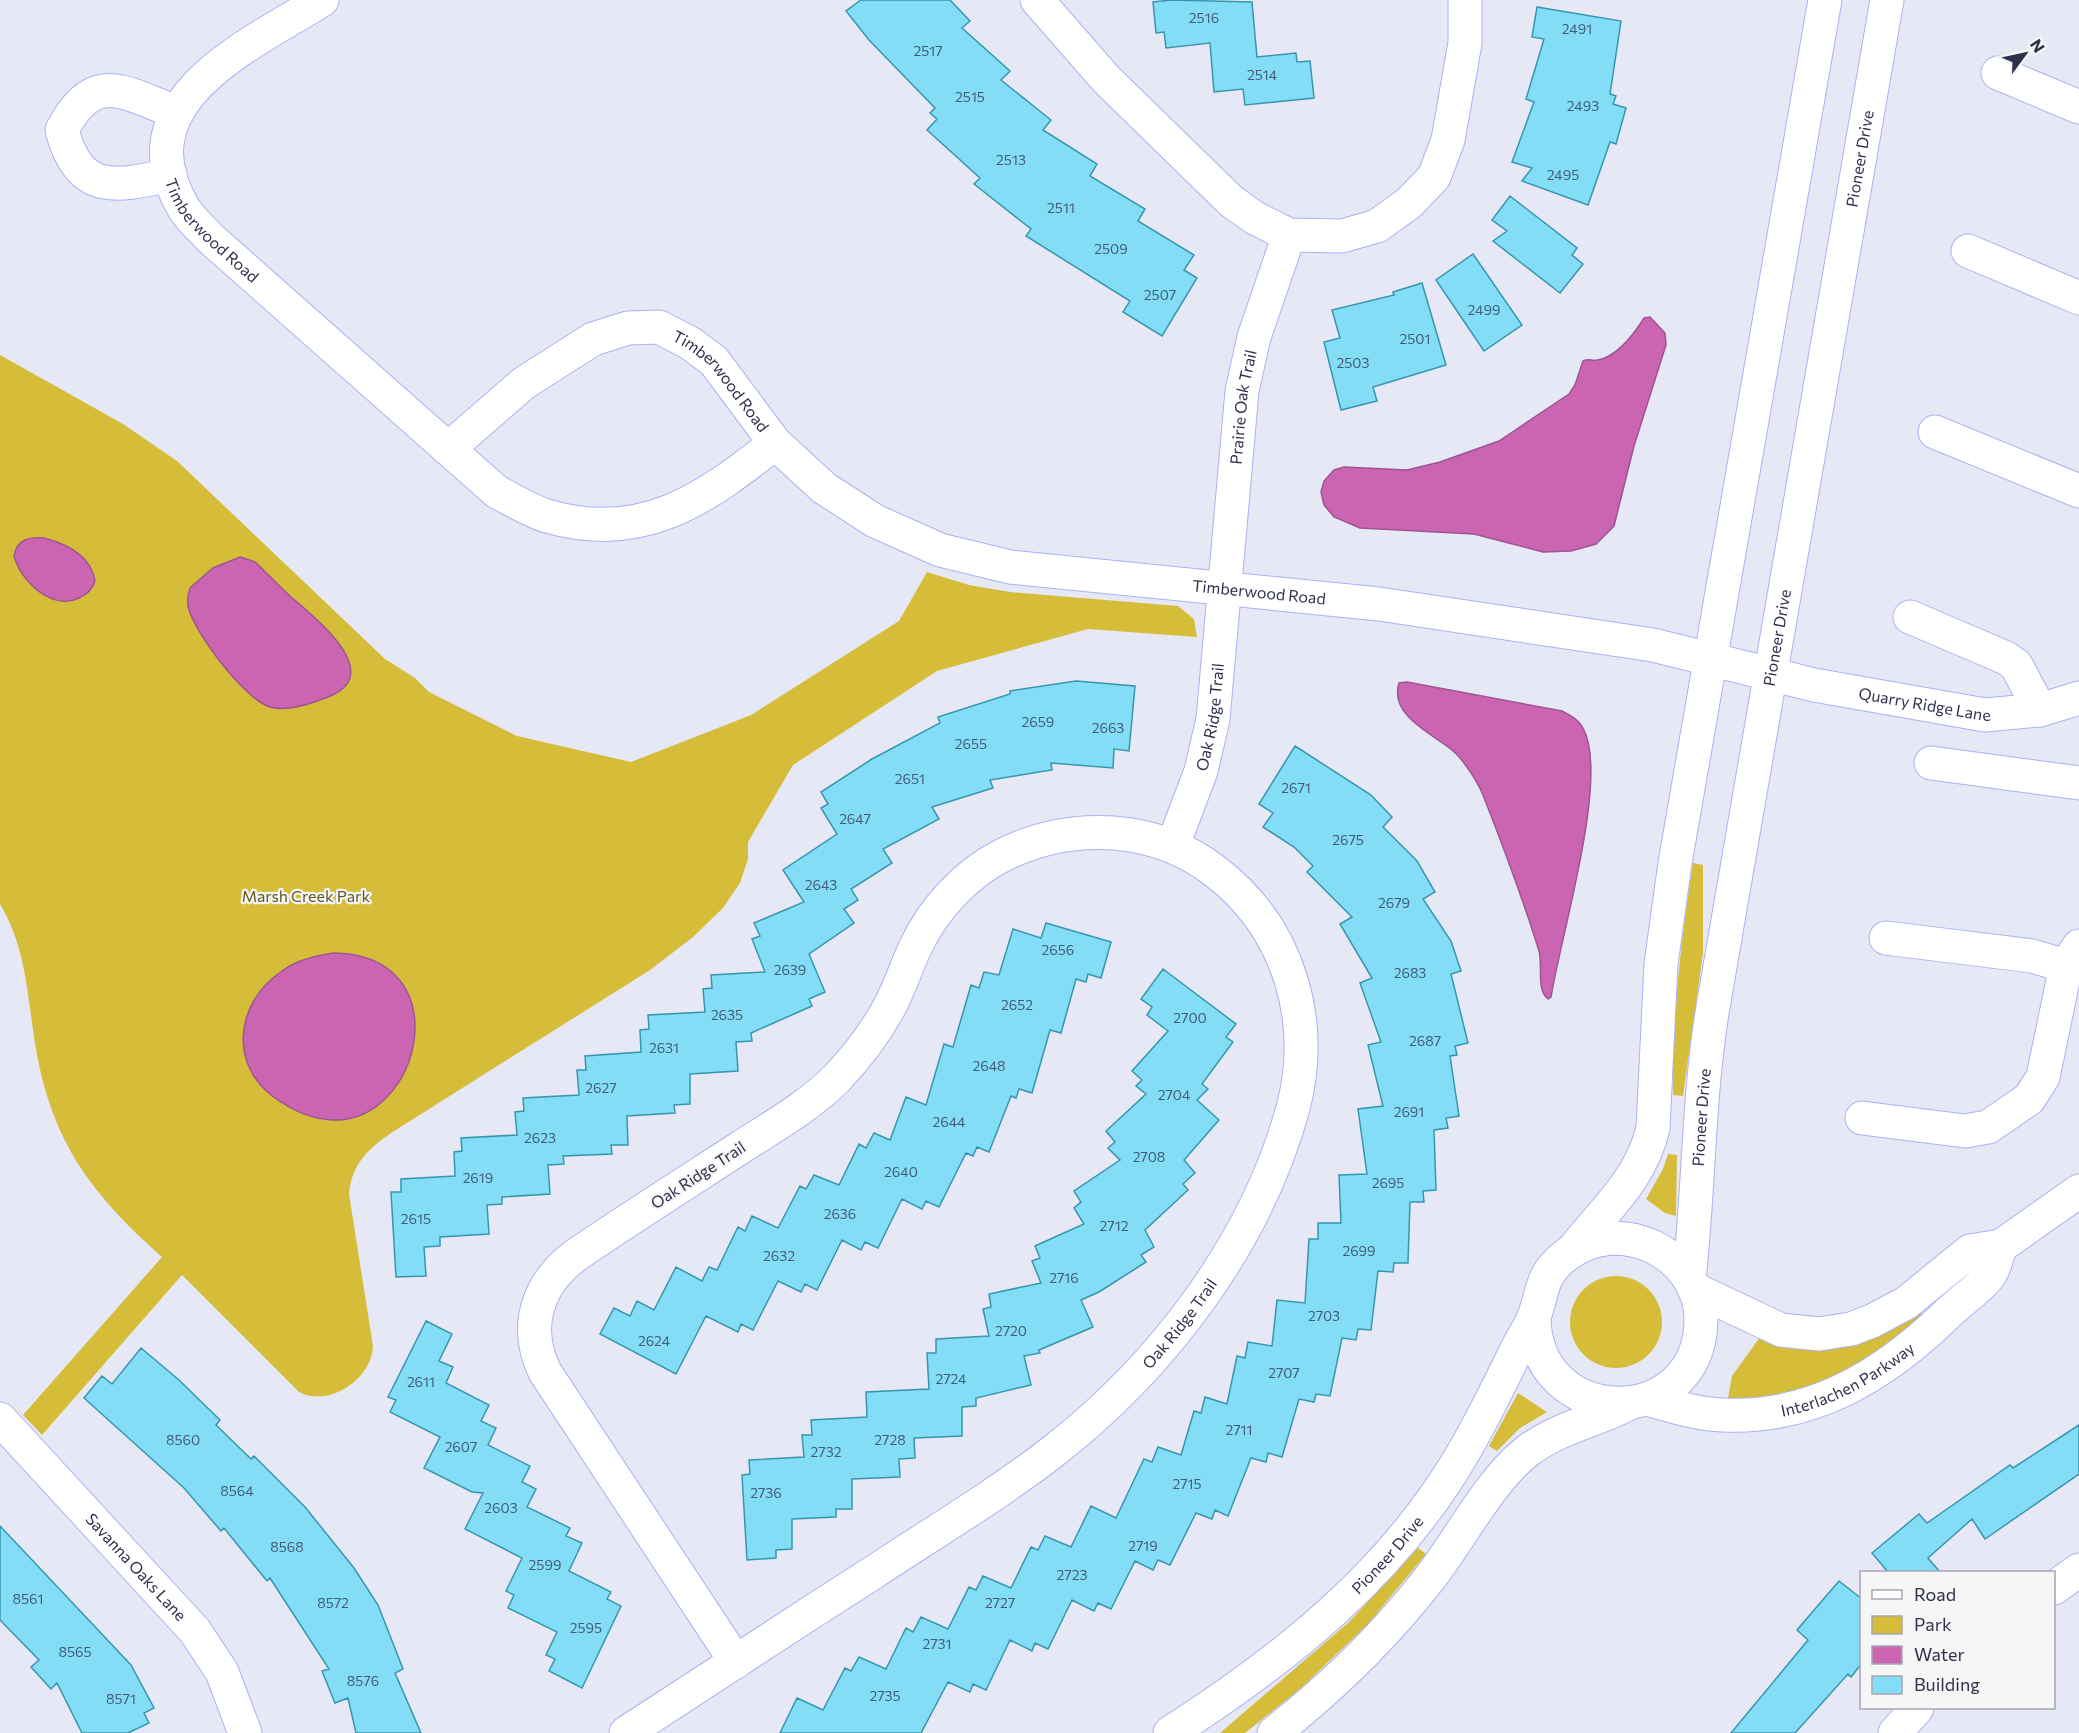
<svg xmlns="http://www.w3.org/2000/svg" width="2079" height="1733" viewBox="0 0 2079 1733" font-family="Commissioner,sans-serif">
<rect width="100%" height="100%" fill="#e6e8f6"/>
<path fill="#d5bd3a" d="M 0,355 L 123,424 L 177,461 L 385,659 L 415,678 L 429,692 L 517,736 L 631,762 L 751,715 L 899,621 L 927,572 L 969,585 L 1010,592 L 1178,606 L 1194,619 L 1197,637 L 1088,629 L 937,671 L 793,765 L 748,842 L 748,859 L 740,883 L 723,908 L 693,937 L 650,970 L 391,1133 C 367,1150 352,1164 349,1194 L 373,1346 C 372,1379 329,1408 299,1392 L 182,1275 L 42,1435 L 23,1415 L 162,1257 C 87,1190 49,1137 34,1037 C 27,990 25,946 0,904 Z
M 1693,863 L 1703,865 L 1703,953 L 1683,1096 L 1673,1095 C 1672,1017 1681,940 1693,863 Z
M 1668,1154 L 1677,1155 L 1676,1216 L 1665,1213 L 1646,1199 L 1663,1169 Z
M1570 1322a46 46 0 1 1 92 0a46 46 0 1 1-92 0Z
M 1917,1309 L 1925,1317 L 1901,1339 L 1816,1389 L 1727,1403 L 1732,1376 L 1760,1337 Z
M 1518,1393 L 1547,1412 L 1520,1428 L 1497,1451 L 1489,1446 Z
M 1418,1548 L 1426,1554 L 1368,1624 L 1300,1689 L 1245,1733 L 1220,1733 L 1349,1622 Z"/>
<path fill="#cc65b1" stroke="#9d5593" stroke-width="1.5" d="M 1650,317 L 1665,333 L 1666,345 L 1634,446 L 1614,526 L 1596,544 L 1571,551 L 1543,552 L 1474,534 L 1360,528 L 1334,517 L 1324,505 L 1321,492 L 1324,481 L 1334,470 L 1344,467 L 1407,470 L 1440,462 L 1499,441 L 1569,394 L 1575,385 L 1583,361 C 1589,358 1591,361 1597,360 C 1616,358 1635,333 1644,318 Z
M 44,538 C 67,544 91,555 95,581 C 92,590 87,594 79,598 C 53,611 21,582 14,556 C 17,539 29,537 44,538 Z
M 240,557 L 255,562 C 267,573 279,586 291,597 C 313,616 388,674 328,697 C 313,703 287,712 270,707 C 245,700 193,631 188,606 C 187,599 188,594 190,588 L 213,568 Z
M 1407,682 L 1562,711 C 1571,716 1578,719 1583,728 C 1610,777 1560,938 1551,997 L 1548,999 C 1536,990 1543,965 1539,951 C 1523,899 1503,846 1483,795 C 1478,782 1463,759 1452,750 C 1431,733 1389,715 1399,683 Z
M 333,953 C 461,954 422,1124 332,1120 C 314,1119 296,1112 281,1102 C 228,1070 233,1004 282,971 C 297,960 315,956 333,953 Z"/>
<path fill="#83ddf7" stroke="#3796ae" stroke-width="1.5" d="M 861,0 L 950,0 L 970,21 L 962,28 L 1010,71 L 1001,80 L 1051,120 L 1043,130 L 1097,164 L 1090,176 L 1145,209 L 1138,221 L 1194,255 L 1184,270 L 1197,278 L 1162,336 L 1123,312 L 1130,301 L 1026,236 L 1031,229 L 974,184 L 980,178 L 927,130 L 937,119 L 930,113 L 935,108 L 869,40 L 846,11 Z
M 1171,0 L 1252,2 L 1257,57 L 1296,53 L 1297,62 L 1310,61 L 1314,98 L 1245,105 L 1243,89 L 1214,92 L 1210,43 L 1166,48 L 1164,32 L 1156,33 L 1153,2 Z
M 1537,7 L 1621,21 L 1610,94 L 1616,96 L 1613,104 L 1626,108 L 1616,144 L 1610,142 L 1588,205 L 1522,181 L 1532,168 L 1512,162 L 1534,102 L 1526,99 L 1544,39 L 1532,37 Z
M 1510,196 L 1577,248 L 1572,255 L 1583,264 L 1560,293 L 1493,241 L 1507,231 L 1492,220 Z
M 1473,254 L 1522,325 L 1484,351 L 1436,280 Z
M 1422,283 L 1446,365 L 1373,387 L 1377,401 L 1341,410 L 1324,342 L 1340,338 L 1332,310 L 1394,295 L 1393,292 Z
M 1076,681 L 1135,686 L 1129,751 L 1114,749 L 1113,768 L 1051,763 L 1052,770 L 990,780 L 993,788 L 932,807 L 939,819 L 883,849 L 892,863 L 851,889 L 858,900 L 844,909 L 854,923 L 809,954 L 825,992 L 809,999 L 812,1006 L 751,1033 L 752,1041 L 736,1042 L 738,1071 L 690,1074 L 690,1104 L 674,1105 L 675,1113 L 627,1116 L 628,1145 L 611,1145 L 612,1154 L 563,1156 L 564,1164 L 548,1165 L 550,1194 L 502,1197 L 502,1204 L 487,1205 L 489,1234 L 440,1237 L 440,1246 L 424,1247 L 426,1276 L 396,1277 L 391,1192 L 401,1192 L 401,1179 L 455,1176 L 454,1152 L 462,1151 L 461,1138 L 517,1135 L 515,1112 L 524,1111 L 523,1098 L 579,1095 L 577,1070 L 586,1070 L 585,1056 L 641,1052 L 640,1030 L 649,1029 L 648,1015 L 705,1012 L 703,989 L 712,988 L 711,975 L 765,972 L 752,939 L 760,936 L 754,923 L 804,902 L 783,870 L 837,834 L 821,808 L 828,804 L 821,792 L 872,759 L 940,723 L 938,717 L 1010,694 L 1010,691 Z
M 1295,746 L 1371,795 L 1392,817 L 1383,827 L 1417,861 L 1435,892 L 1423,899 L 1451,941 L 1461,971 L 1451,974 L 1468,1043 L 1455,1046 L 1457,1055 L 1450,1056 L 1459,1116 L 1446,1118 L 1448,1128 L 1434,1130 L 1436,1190 L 1423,1191 L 1424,1202 L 1410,1202 L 1408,1263 L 1394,1263 L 1393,1272 L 1378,1271 L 1371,1330 L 1358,1329 L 1356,1340 L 1342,1338 L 1330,1396 L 1316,1394 L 1314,1402 L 1299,1399 L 1282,1457 L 1268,1453 L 1266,1462 L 1251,1458 L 1228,1516 L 1215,1510 L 1212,1519 L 1196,1513 L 1170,1565 L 1158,1560 L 1153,1570 L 1135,1561 L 1111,1609 L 1098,1603 L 1094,1611 L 1072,1600 L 1048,1649 L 1035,1643 L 1032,1651 L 1010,1640 L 986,1690 L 973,1684 L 970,1692 L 948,1682 L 921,1733 L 780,1733 L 797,1698 L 823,1710 L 845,1668 L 851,1671 L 859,1657 L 886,1669 L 906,1628 L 913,1632 L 921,1617 L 948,1629 L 969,1587 L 976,1590 L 983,1576 L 1011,1588 L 1031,1547 L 1038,1550 L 1045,1536 L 1071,1547 L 1091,1506 L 1116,1518 L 1144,1459 L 1152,1462 L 1158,1447 L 1181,1455 L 1194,1411 L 1201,1413 L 1205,1397 L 1227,1404 L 1237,1356 L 1245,1358 L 1248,1342 L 1272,1346 L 1277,1300 L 1305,1303 L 1309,1239 L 1318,1239 L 1318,1223 L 1341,1223 L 1339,1175 L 1367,1174 L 1358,1109 L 1383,1106 L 1368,1045 L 1381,1042 L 1360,983 L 1372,978 L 1340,924 L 1352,917 L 1307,872 L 1313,866 L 1294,847 L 1263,827 L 1273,813 L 1259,804 Z
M 1046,923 L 1111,942 L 1101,978 L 1088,974 L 1086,982 L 1076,979 L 1061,1033 L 1050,1030 L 1032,1093 L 1019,1089 L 1016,1098 L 1011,1096 L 989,1152 L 977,1147 L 973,1156 L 966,1153 L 939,1207 L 926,1201 L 922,1209 L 902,1199 L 878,1248 L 865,1242 L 861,1250 L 842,1240 L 817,1290 L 805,1284 L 801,1292 L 778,1281 L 753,1330 L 741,1324 L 738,1332 L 706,1316 L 676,1374 L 600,1334 L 614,1308 L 630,1316 L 637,1301 L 654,1310 L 676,1267 L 702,1281 L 709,1267 L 717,1270 L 738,1227 L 745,1231 L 752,1216 L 778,1228 L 800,1186 L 806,1189 L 814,1175 L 839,1185 L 859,1144 L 866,1148 L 874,1133 L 890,1140 L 906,1097 L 926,1105 L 944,1044 L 953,1047 L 971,985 L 979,988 L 984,972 L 999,975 L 1013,929 L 1041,938 Z
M 1163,969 L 1236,1024 L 1226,1037 L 1233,1042 L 1202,1084 L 1208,1089 L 1197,1100 L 1219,1120 L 1184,1160 L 1195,1173 L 1183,1184 L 1188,1190 L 1145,1230 L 1154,1247 L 1141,1255 L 1146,1262 L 1099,1292 L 1081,1300 L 1093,1327 L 1039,1350 L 1040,1353 L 1024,1356 L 1031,1385 L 976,1398 L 976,1406 L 962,1407 L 962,1436 L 914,1438 L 915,1458 L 899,1459 L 900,1477 L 852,1479 L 852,1509 L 836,1509 L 836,1517 L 792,1519 L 792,1549 L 776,1550 L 776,1558 L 747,1560 L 742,1475 L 750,1474 L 749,1460 L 804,1457 L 802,1435 L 812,1435 L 811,1420 L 867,1417 L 866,1392 L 929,1389 L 927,1353 L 936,1353 L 936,1339 L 989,1336 L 983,1309 L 991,1307 L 989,1294 L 1041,1283 L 1032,1261 L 1040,1258 L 1035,1246 L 1084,1224 L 1074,1208 L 1081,1202 L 1074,1191 L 1120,1160 L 1108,1148 L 1115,1142 L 1106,1131 L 1146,1094 L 1136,1086 L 1142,1080 L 1132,1071 L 1168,1031 L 1147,1015 L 1152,1007 L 1141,999 Z
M 426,1321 L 452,1334 L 439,1361 L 453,1367 L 446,1383 L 489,1405 L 481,1421 L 496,1428 L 488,1445 L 530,1466 L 522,1482 L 536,1489 L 527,1507 L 570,1528 L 566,1536 L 582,1543 L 569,1571 L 611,1592 L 607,1599 L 621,1606 L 582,1688 L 549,1671 L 555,1659 L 546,1655 L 557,1632 L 508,1608 L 514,1595 L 506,1591 L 522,1558 L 465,1529 L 483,1493 L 472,1492 L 424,1468 L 440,1437 L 390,1412 L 396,1400 L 388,1397 Z
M 141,1348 L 179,1380 L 220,1420 L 216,1425 L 251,1459 L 254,1456 L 305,1507 L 354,1568 L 378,1605 L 403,1669 L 395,1673 L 421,1733 L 356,1733 L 348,1698 L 335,1703 L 322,1671 L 329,1669 L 270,1578 L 267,1581 L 224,1528 L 221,1531 L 184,1488 L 84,1398 L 102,1376 L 112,1384 Z
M 2079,1425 L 2079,1474 L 1985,1539 L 1972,1519 L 1928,1558 L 1940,1572 L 1888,1572 L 1872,1553 L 1919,1514 L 1927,1523 L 2010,1465 L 2013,1468 Z
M 0,1526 L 131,1665 L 154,1708 L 144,1713 L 149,1723 L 128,1733 L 82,1733 L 57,1683 L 51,1689 L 31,1667 L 39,1660 L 0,1620 Z
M 1839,1581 L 1862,1599 L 1862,1663 L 1851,1677 L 1848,1674 L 1795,1733 L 1731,1733 L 1808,1640 L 1797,1630 Z"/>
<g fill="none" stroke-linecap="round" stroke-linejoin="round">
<defs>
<g id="minor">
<path id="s1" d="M 322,0 C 249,46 121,100 183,207 C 189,218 201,228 210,238 L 497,492 C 513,500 530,511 547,516 C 642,544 705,499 775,443"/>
<path d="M 1037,0 L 1106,79 L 1231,201 L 1255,218 L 1289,235 L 1342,236 L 1377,226 L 1409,203 L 1434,177 L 1448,140 L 1465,43 L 1465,0"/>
<path d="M 1998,73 L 2079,107"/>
<path d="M 170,175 C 114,187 79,195 62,130 C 94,69 123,92 176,112"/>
<path d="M 1968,251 L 2079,298"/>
<path d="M 1935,432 L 2079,491"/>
<path id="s2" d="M 448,449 L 524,383 L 593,339 L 628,328 L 659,327 L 690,343 L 714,361 L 775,443 L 824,488 L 875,521 L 940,550 L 1010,567 L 1379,604 L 1653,645 L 1814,685 L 1985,715 L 2040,710 L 2079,698"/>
<path d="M 1910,617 L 2006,658 L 2016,665 L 2040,710"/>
<path d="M 1931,763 L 2079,783"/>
<path id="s3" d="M 1173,845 L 1201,771 L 1213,719 L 1242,391 L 1254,337 L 1289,235"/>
<path d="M 1886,938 L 2032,956 L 2066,966 L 2079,946"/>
<path d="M 1862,1118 L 1965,1131 L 1988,1127 L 2029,1099 L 2043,1077 L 2066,966"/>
<path d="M 1573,1250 C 1604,1210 1641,1180 1653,1128 L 1661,964 L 1675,863 L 1825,0"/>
<path id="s4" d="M 1689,1279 C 1699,1190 1698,1101 1712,1013 L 1887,0"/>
<path d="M 1694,1289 L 1781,1330 L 1819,1334 L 1851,1329 L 1872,1321 L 1906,1303 L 1970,1251 L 2001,1246 L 2079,1191"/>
<path id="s5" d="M 1647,1399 C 1672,1406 1697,1414 1723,1415 C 1811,1419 1881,1377 1942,1319 C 1956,1304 1976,1292 1989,1276 C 1995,1268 1997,1255 2001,1246"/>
<path id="s6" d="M 0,1419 L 195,1631 L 222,1672 L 245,1733"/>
<path d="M 2054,1588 L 2079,1570"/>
<path id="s7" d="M 626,1733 C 709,1679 791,1625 874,1572 C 933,1533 995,1496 1051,1453 C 1161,1368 1256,1244 1293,1108 C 1316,1021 1289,928 1216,872 C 1156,825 1073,821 1005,854 C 966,873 933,909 915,948 C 905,970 898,993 886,1013 C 873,1036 855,1059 837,1078 C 808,1107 772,1127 738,1149 C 684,1184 629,1219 576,1255 C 537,1284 523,1327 545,1372 L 736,1662"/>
<path id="s8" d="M 1170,1733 C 1287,1658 1396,1571 1466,1448 C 1484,1416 1500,1384 1516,1351 C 1521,1340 1529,1329 1534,1317 C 1544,1290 1540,1276 1565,1256 C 1618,1213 1701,1253 1701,1320 C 1700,1432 1534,1431 1534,1316"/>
<path d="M 1274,1733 C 1331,1688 1384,1637 1429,1579 C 1459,1541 1489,1482 1525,1453 C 1554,1429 1595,1421 1628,1404"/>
<path d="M 1895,1733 L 1917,1708"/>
</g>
</defs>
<use href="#minor" stroke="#aab2f3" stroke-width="35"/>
<use href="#minor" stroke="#fff" stroke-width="33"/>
</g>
<g text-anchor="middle" stroke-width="4.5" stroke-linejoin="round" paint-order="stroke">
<g font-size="14" fill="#435c77">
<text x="1204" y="23">2516</text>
<text x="1577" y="34">2491</text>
<text x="928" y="56">2517</text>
<text x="1262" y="80">2514</text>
<text x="970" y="102">2515</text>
<text x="1583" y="111">2493</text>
<text x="1011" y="165">2513</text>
<text x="1563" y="180">2495</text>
<text x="1061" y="213">2511</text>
<text x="1111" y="254">2509</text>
<text x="1160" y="300">2507</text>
<text x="1484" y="315">2499</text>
<text x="1415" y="344">2501</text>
<text x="1353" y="368">2503</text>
<text x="1038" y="727">2659</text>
<text x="1108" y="733">2663</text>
<text x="971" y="749">2655</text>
<text x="910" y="784">2651</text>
<text x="1296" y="793">2671</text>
<text x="855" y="824">2647</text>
<text x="1348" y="845">2675</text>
<text x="821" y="890">2643</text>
<text x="1394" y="908">2679</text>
<text x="1058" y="955">2656</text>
<text x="790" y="975">2639</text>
<text x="1410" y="978">2683</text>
<text x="1017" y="1010">2652</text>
<text x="727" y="1020">2635</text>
<text x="1190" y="1023">2700</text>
<text x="1425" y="1046">2687</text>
<text x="664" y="1053">2631</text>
<text x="989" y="1071">2648</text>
<text x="601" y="1093">2627</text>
<text x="1174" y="1100">2704</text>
<text x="1409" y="1117">2691</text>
<text x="949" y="1127">2644</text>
<text x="540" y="1143">2623</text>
<text x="1149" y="1162">2708</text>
<text x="901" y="1177">2640</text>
<text x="478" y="1183">2619</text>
<text x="1388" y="1188">2695</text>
<text x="840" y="1219">2636</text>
<text x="416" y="1224">2615</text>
<text x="1114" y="1231">2712</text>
<text x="1359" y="1256">2699</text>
<text x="779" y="1261">2632</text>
<text x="1064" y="1283">2716</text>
<text x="1324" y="1321">2703</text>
<text x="1011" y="1336">2720</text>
<text x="654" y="1346">2624</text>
<text x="1284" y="1378">2707</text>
<text x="951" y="1384">2724</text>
<text x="421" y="1387">2611</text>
<text x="1239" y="1435">2711</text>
<text x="183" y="1445">8560</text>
<text x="890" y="1445">2728</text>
<text x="461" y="1452">2607</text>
<text x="826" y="1457">2732</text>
<text x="1187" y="1489">2715</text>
<text x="237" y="1496">8564</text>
<text x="766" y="1498">2736</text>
<text x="501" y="1513">2603</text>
<text x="1143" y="1551">2719</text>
<text x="287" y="1552">8568</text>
<text x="545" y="1570">2599</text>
<text x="1072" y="1580">2723</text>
<text x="28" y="1604">8561</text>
<text x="333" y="1608">8572</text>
<text x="1000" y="1608">2727</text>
<text x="586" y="1633">2595</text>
<text x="937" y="1649">2731</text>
<text x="75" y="1657">8565</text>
<text x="363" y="1686">8576</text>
<text x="885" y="1701">2735</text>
<text x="121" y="1704">8571</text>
</g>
<g font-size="16" fill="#2e314c" stroke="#f6f6f6">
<text dy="6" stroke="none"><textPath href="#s4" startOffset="1134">Pioneer Drive</textPath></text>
<text dy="6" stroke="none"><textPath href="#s1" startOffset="321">Timberwood Road</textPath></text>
<text dy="6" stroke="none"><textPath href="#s2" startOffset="334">Timberwood Road</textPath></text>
<text dy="6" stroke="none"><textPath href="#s3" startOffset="446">Prairie Oak Trail</textPath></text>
<text dy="6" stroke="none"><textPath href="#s2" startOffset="938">Timberwood Road</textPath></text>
<text dy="6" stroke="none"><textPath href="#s4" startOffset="648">Pioneer Drive</textPath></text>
<text dy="6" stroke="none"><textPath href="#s2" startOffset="1614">Quarry Ridge Lane</textPath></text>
<text dy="6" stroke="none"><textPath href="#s3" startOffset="134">Oak Ridge Trail</textPath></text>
<text dy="6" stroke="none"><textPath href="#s4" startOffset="162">Pioneer Drive</textPath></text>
<text transform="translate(698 1175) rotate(-33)" y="6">Oak Ridge Trail</text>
<text dy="6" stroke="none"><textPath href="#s7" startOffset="692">Oak Ridge Trail</textPath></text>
<text dy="6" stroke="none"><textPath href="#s5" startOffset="210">Interlachen Parkway</textPath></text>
<text dy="6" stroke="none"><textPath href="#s8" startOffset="282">Pioneer Drive</textPath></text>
<text dy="6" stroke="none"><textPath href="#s6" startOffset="201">Savanna Oaks Lane</textPath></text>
</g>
<g font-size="16" fill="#625720" stroke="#f6f6f6">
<text x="306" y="902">Marsh Creek Park</text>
</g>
</g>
<rect x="1860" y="1571" width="195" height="138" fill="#f6f6f6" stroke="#a6a7b2" stroke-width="1.5"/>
<rect x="1872" y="1590" width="30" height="9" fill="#ffffff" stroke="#a6a7b2" stroke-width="1.5"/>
<text x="1914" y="1601" font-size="18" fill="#2e314c">Road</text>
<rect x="1872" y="1616" width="30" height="18" fill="#d5bd3a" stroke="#a6a7b2" stroke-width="1.5"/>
<text x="1914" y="1631" font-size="18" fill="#2e314c">Park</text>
<rect x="1872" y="1646" width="30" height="18" fill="#cc65b1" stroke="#a6a7b2" stroke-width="1.5"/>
<text x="1914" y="1661" font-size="18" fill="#2e314c">Water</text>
<rect x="1872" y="1676" width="30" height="18" fill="#83ddf7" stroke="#a6a7b2" stroke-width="1.5"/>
<text x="1914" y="1691" font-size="18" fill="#2e314c">Building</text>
<g transform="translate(2025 54) rotate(57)" stroke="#f6f6f6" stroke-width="4.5" paint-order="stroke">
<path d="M0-4.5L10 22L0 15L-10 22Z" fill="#2e314c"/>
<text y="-9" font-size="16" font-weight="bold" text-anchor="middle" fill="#2e314c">N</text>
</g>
</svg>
